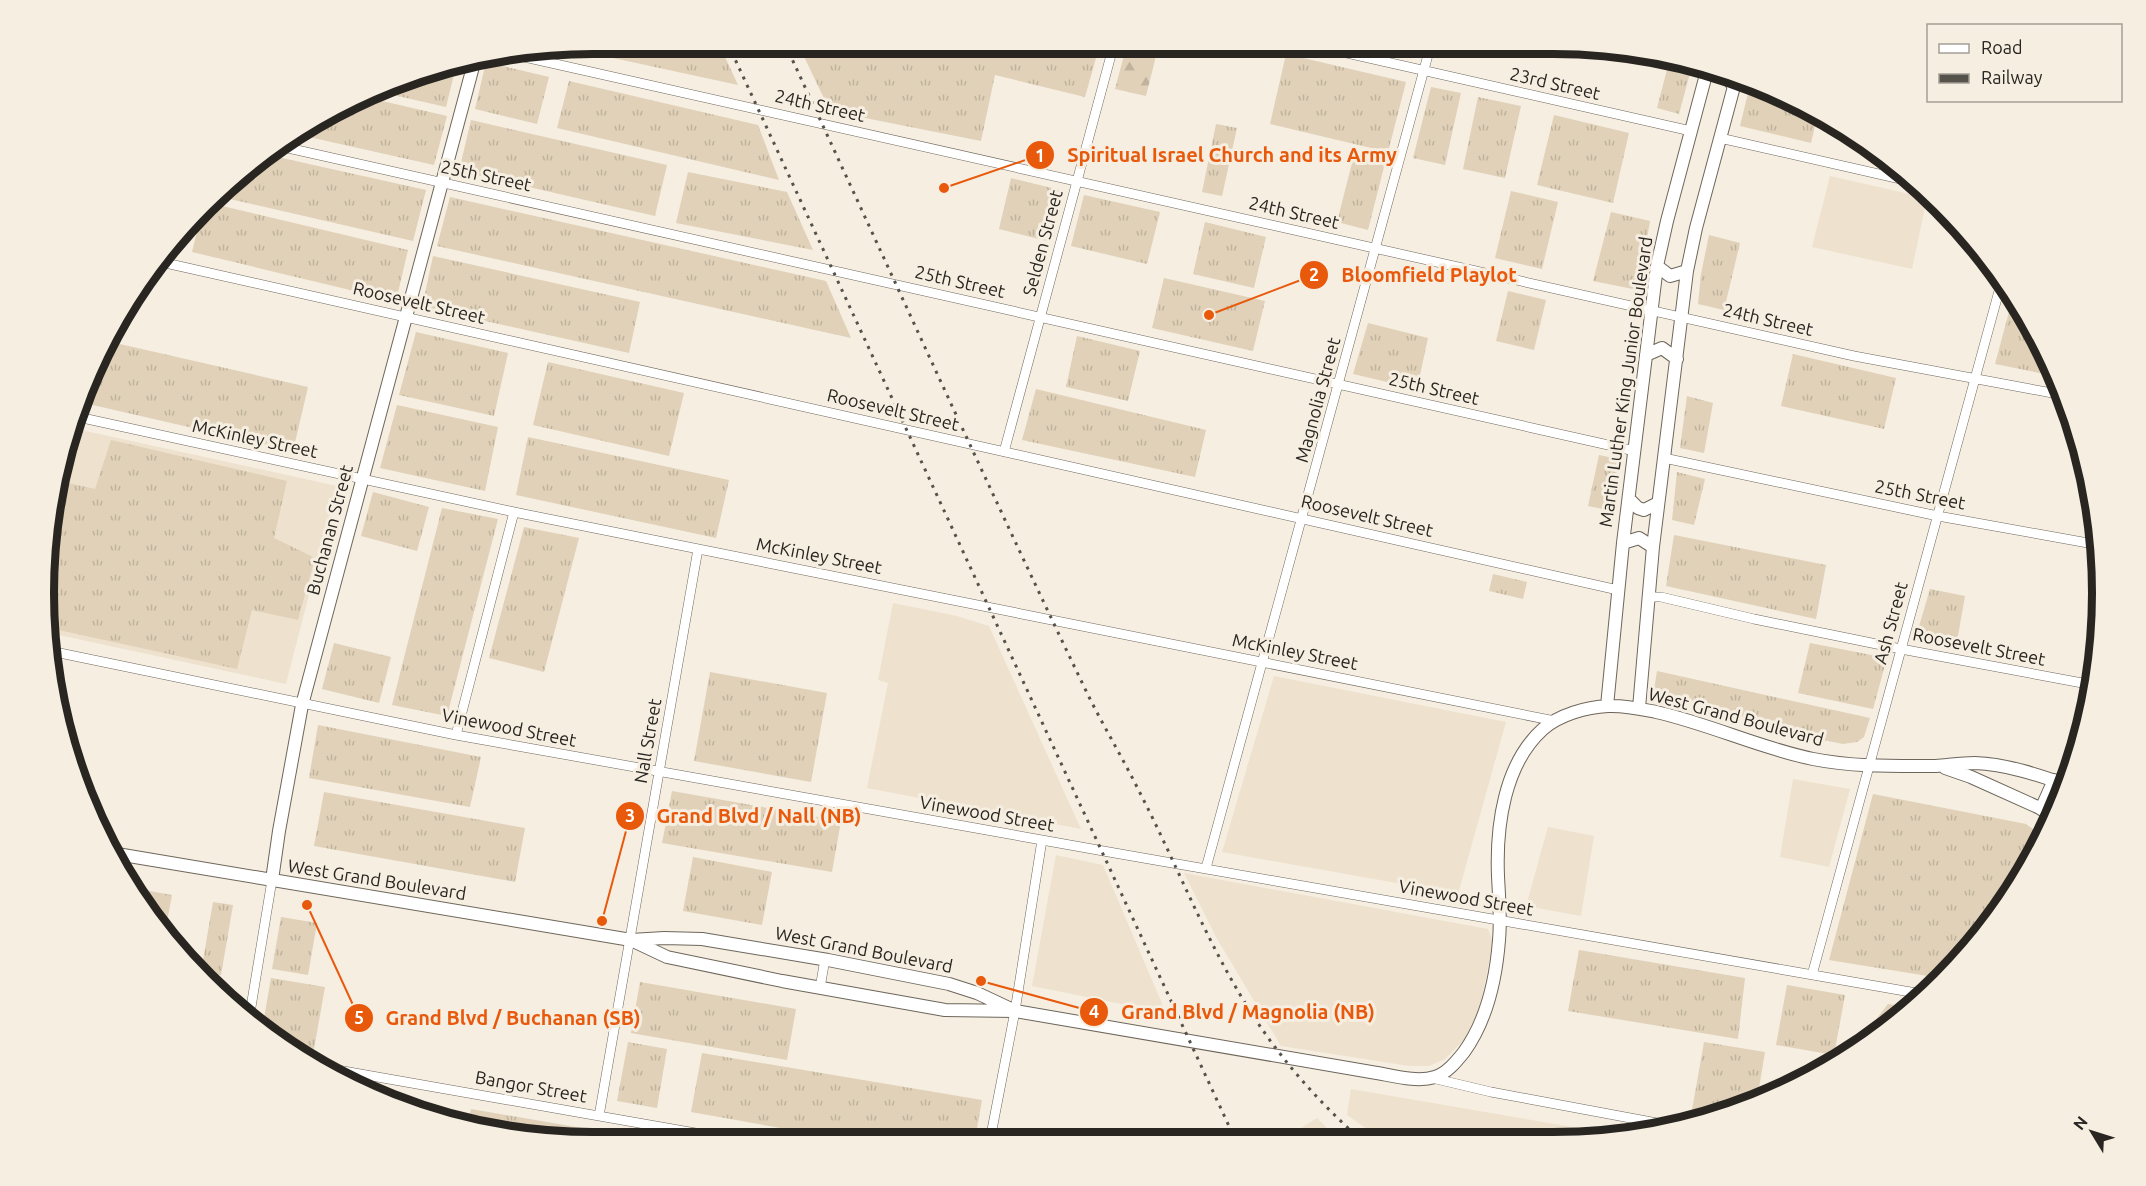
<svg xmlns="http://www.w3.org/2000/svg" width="2146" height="1186" viewBox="0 0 2146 1186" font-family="Ubuntu,sans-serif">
<defs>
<pattern id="grass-tufts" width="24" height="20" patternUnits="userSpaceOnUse" patternTransform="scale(1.5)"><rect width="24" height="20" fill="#e0d1b8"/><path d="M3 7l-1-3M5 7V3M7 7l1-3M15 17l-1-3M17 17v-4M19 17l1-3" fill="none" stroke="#c0b39e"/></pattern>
<pattern id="forest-firs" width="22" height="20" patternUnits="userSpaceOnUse" patternTransform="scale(1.5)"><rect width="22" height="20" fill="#e0d1b8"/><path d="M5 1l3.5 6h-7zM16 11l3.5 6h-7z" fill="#c0b39e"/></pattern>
</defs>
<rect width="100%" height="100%" fill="#f6eee1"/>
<path fill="#eee2ce" d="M 1830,176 L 1927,198 L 1912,269 L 1812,247 Z
M 72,428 L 337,486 L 286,684 L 45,632 L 62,451 Z
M 893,603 L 957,616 L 989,626 L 1081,829 L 867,788 L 888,683 L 878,680 Z
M 1274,676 L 1506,722 L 1458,894 L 1222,852 Z
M 1793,779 L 1850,789 L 1829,867 L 1780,857 Z
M 1548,827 L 1594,836 L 1581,916 L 1526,906 Z
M 1056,855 L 1103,865 L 1166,1013 L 1032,986 Z
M 1184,873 L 1488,929 L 1493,942 L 1480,1007 L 1464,1040 L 1445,1059 L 1429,1066 L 1409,1066 L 1281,1046 L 1216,937 Z
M 1351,1089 L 1602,1132 L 1629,1137 L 1381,1139 L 1347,1115 Z
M 1317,1118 L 1338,1139 L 1284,1139 Z"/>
<path fill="url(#grass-tufts)" d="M 593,44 L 719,44 L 738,85 L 567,48 Z
M 798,44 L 1100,44 L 1085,97 L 995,75 L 981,141 L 830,111 Z
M 1286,54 L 1406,82 L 1388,152 L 1270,124 Z
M 1670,58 L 1693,62 L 1679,114 L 1657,108 Z
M 486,62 L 549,77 L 537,124 L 475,109 Z
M 456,66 L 446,107 L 380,92 L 416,73 Z
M 569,81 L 758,125 L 779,180 L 557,128 Z
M 1750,85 L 1818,113 L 1811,143 L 1740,126 Z
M 1431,87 L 1461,93 L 1445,165 L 1413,158 Z
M 1478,97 L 1521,106 L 1505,178 L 1463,169 Z
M 369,98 L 447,116 L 434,165 L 300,135 Z
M 1554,115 L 1629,133 L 1613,203 L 1537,185 Z
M 471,120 L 667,165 L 655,216 L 459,171 Z
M 1216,124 L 1237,128 L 1222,196 L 1202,192 Z
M 264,154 L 426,190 L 413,241 L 221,197 L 258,157 Z
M 1354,155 L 1385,163 L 1368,230 L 1337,222 Z
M 688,172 L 787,192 L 813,250 L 676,223 Z
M 1011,178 L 1060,190 L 1047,241 L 999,229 Z
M 1511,191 L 1558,202 L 1542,269 L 1495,258 Z
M 1084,195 L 1160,212 L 1147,264 L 1071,246 Z
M 450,197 L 826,281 L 851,338 L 437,246 Z
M 214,204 L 408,250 L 396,301 L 192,252 L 200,219 Z
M 1611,212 L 1650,221 L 1638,290 L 1593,281 Z
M 1205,222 L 1266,237 L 1254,288 L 1193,274 Z
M 1709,235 L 1740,243 L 1724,310 L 1698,304 L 1701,274 Z
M 433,256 L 640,302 L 629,353 L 422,307 Z
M 1164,278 L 1265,301 L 1253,351 L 1152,328 Z
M 1508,291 L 1546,300 L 1534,350 L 1496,341 Z
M 2013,297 L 2046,350 L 2055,376 L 1995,364 Z
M 1368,323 L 1428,338 L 1417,389 L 1353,374 Z
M 416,332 L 508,353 L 494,416 L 399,395 Z
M 1077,336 L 1140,351 L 1128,401 L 1066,387 Z
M 111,342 L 308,387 L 293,451 L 84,403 Z
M 1793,354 L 1896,378 L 1884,429 L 1781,406 Z
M 548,362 L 684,393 L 669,456 L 533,425 Z
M 1036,389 L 1206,430 L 1195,477 L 1022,440 Z
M 1687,396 L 1713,403 L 1704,453 L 1680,448 Z
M 397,405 L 498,427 L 485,491 L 380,468 Z
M 528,437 L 729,480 L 716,538 L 516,495 Z
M 111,440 L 287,481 L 274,538 L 315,558 L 298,620 L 252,610 L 237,669 L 45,627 L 59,481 L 95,489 Z
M 1599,455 L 1618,459 L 1612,511 L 1588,506 Z
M 1677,472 L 1705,479 L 1694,525 L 1672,520 Z
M 373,492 L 429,507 L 417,551 L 361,536 Z
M 442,508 L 498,519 L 447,716 L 392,705 Z
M 524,527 L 579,538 L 544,672 L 489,658 Z
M 1674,535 L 1826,565 L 1816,619 L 1666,586 Z
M 1493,574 L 1527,582 L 1523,599 L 1489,591 Z
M 1930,589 L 1965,596 L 1956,647 L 1915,640 Z
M 334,643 L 391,657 L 379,703 L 322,689 Z
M 1810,643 L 1887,658 L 1873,709 L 1798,693 Z
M 1657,671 L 1870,718 L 1864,737 L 1857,742 L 1843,744 L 1819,739 L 1791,733 L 1717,708 L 1659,693 L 1654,690 Z
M 710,672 L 827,693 L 811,782 L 694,761 Z
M 318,725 L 481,757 L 470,807 L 309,778 Z
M 672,791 L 841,821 L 832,872 L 662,843 Z
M 324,792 L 525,828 L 515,882 L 314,846 Z
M 1873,794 L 2026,824 L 2043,836 L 2029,867 L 1966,956 L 1940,978 L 1829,960 Z
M 693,857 L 772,872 L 762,925 L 683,911 Z
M 138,889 L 172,895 L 165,932 Z
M 213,902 L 233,905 L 221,975 L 201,972 Z
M 281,917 L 317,923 L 308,975 L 272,969 Z
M 1579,950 L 1745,978 L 1738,1039 L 1568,1011 Z
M 271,978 L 325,987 L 314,1049 L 288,1044 L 263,1024 Z
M 640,982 L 796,1009 L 787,1060 L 631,1033 Z
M 1787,985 L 1845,995 L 1834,1055 L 1776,1045 Z
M 1888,1004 L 1907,1007 L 1858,1050 L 1849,1054 Z
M 628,1042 L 667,1049 L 657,1108 L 617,1101 Z
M 1704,1042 L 1765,1052 L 1757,1100 L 1722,1115 L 1692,1110 Z
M 702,1053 L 982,1100 L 975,1140 L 847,1140 L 691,1112 Z
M 471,1109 L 657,1141 L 557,1141 L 467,1126 Z"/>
<path fill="url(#forest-firs)" d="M 1127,44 L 1159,44 L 1146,96 L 1115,89 Z"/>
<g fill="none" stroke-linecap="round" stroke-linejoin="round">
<defs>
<path id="street" d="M 1307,44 L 1691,131
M 520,56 L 1854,356 L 2063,395
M 1720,138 L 1918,183
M 279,146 L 1635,451
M 161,262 L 1618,590
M 78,417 L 514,512 L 1555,721
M 1004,452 L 1114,44
M 1664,458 L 1938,516 L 2099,545
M 1648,597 L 1661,597 L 1754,619 L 1901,649 L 2093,685
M 50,651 L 456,735 L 1109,852 L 1922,994
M 456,735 L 514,512
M 1206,868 L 1431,44
M 1812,975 L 2002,280
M 820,988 L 825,959
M 250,1013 L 272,880
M 315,1066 L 741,1141
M 1432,1078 L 1491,1092 L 1673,1126
M 599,1116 L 698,549
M 990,1140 L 1015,1011 L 1042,840"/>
<path id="secondary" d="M 1725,74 L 1734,87
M 1657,266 L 1670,276 L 1687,271
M 1646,355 L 1662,348 L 1677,359
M 1629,499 L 1638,508 L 1644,510 L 1658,503
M 1623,543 L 1639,538 L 1653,547
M 1607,706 L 1623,543 L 1657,266 L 1667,221 L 1708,67
M 1639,708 L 1653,547 L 1687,271 L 1696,228 L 1736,79
M 1945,768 L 1971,777 L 2053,814
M 2041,809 L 2054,780
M 117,854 L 631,940 L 664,938 L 702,939 L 828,960 L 949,984 L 977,993 L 1011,1009
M 272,880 L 279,831 L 302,705 L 474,63
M 631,940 L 667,957 L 782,981 L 945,1010 L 1015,1011 L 1371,1072 C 1391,1075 1416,1083 1435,1077 C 1447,1073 1456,1062 1464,1052 C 1487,1020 1496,979 1499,940 C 1501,919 1499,897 1498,876 C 1496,826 1504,764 1543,729 C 1559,715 1586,707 1608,706 C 1624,705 1641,709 1656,712 C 1710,724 1759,748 1813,759 C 1853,767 1895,766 1936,766 C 1949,765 1962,763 1975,763 C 2006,764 2038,775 2067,785"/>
</defs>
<use href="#street" stroke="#6d665b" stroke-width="10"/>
<use href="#secondary" stroke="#6d665b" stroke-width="14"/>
<use href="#street" stroke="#fff" stroke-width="9"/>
<use href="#secondary" stroke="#fff" stroke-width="12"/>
<path stroke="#55514b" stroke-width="3" stroke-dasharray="3 6" stroke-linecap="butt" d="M 728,44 L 1235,1139
M 785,44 C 886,261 984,479 1088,695 C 1104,727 1122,757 1138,789 C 1177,864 1207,945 1254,1017 C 1283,1062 1320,1103 1360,1139"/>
</g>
<g text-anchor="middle" stroke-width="6" stroke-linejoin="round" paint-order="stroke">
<g font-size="18" fill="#292622" stroke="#f6eee1">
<text transform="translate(1555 84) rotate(13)" y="6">23rd Street</text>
<text transform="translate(820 106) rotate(13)" y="6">24th Street</text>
<text transform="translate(486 176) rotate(12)" y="6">25th Street</text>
<text transform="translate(1294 213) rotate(13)" y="6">24th Street</text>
<text transform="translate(1043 243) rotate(-75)" y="6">Selden Street</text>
<text transform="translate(960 282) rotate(13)" y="6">25th Street</text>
<text transform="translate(419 303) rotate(13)" y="6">Roosevelt Street</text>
<text transform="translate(1768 320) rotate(13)" y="6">24th Street</text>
<text transform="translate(1626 382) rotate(-82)" y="6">Martin Luther King Junior Boulevard</text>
<text transform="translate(1434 389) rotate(13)" y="6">25th Street</text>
<text transform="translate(1318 400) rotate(-75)" y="6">Magnolia Street</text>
<text transform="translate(893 410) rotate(13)" y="6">Roosevelt Street</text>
<text transform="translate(255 439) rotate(12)" y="6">McKinley Street</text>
<text transform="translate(1920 495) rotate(11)" y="6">25th Street</text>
<text transform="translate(1367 516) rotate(13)" y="6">Roosevelt Street</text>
<text transform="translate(330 530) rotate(-75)" y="6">Buchanan Street</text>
<text transform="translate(819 556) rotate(11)" y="6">McKinley Street</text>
<text transform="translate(1891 623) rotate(-75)" y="6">Ash Street</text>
<text transform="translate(1979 647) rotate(11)" y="6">Roosevelt Street</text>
<text transform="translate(1295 652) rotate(11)" y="6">McKinley Street</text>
<text transform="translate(1736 717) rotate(15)" y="6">West Grand Boulevard</text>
<text transform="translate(509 728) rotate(11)" y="6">Vinewood Street</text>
<text transform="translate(648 741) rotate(-80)" y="6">Nall Street</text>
<text transform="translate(987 814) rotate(10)" y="6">Vinewood Street</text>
<text transform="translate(377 880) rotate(9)" y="6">West Grand Boulevard</text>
<text transform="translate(1466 898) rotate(10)" y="6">Vinewood Street</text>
<text transform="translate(864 950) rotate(11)" y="6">West Grand Boulevard</text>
<text transform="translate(531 1087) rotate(10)" y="6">Bangor Street</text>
</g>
</g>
<path d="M0 0H2146V1186H0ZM593 54H1553A539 539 0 0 1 2092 593V593A539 539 0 0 1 1553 1132H593A539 539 0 0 1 54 593V593A539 539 0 0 1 593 54Z" fill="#f6eee1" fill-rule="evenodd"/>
<path fill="none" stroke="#292622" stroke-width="8" d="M593 54H1553A539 539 0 0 1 2092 593V593A539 539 0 0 1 1553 1132H593A539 539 0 0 1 54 593V593A539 539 0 0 1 593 54Z"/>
<path fill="none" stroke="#e8590c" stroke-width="2" d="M944 188L1040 155M1209 315L1314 275M602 921L630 816M981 981L1094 1012M307 905L359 1018"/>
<g fill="#e8590c" stroke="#f6eee1" stroke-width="2">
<circle cx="944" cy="188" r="6"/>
<circle cx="1209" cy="315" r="6"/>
<circle cx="602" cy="921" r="6"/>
<circle cx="981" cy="981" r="6"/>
<circle cx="307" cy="905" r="6"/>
<circle cx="1040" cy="155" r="15"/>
<circle cx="1314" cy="275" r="15"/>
<circle cx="630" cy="816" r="15"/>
<circle cx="1094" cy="1012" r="15"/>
<circle cx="359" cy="1018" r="15"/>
</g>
<g font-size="18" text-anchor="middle" font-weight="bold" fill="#fff">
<text x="1040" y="162">1</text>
<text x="1314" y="281">2</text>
<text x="630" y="822">3</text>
<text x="1094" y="1018">4</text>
<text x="359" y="1024">5</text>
</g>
<g font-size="20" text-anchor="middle" font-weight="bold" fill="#e8590c" stroke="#f6eee1" stroke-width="6" stroke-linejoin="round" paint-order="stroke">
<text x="1232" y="162">Spiritual Israel Church and its Army</text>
<text x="1429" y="282">Bloomfield Playlot</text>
<text x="759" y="823">Grand Blvd / Nall (NB)</text>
<text x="1248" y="1019">Grand Blvd / Magnolia (NB)</text>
<text x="513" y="1025">Grand Blvd / Buchanan (SB)</text>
</g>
<rect x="1927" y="24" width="195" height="78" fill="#f6eee1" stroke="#a49e95" stroke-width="1.5"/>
<rect x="1939" y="44" width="30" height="9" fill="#ffffff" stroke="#a49e95" stroke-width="1.5"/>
<text x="1981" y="54" font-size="18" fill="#292622">Road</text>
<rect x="1939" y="74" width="30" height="9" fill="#55514b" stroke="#a49e95" stroke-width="1.5"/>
<text x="1981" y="84" font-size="18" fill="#292622">Railway</text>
<g transform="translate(2092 1132) rotate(308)" stroke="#f6eee1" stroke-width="4.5" paint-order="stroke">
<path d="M0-4.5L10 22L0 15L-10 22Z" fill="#292622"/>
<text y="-9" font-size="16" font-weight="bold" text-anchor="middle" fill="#292622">N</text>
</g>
</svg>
